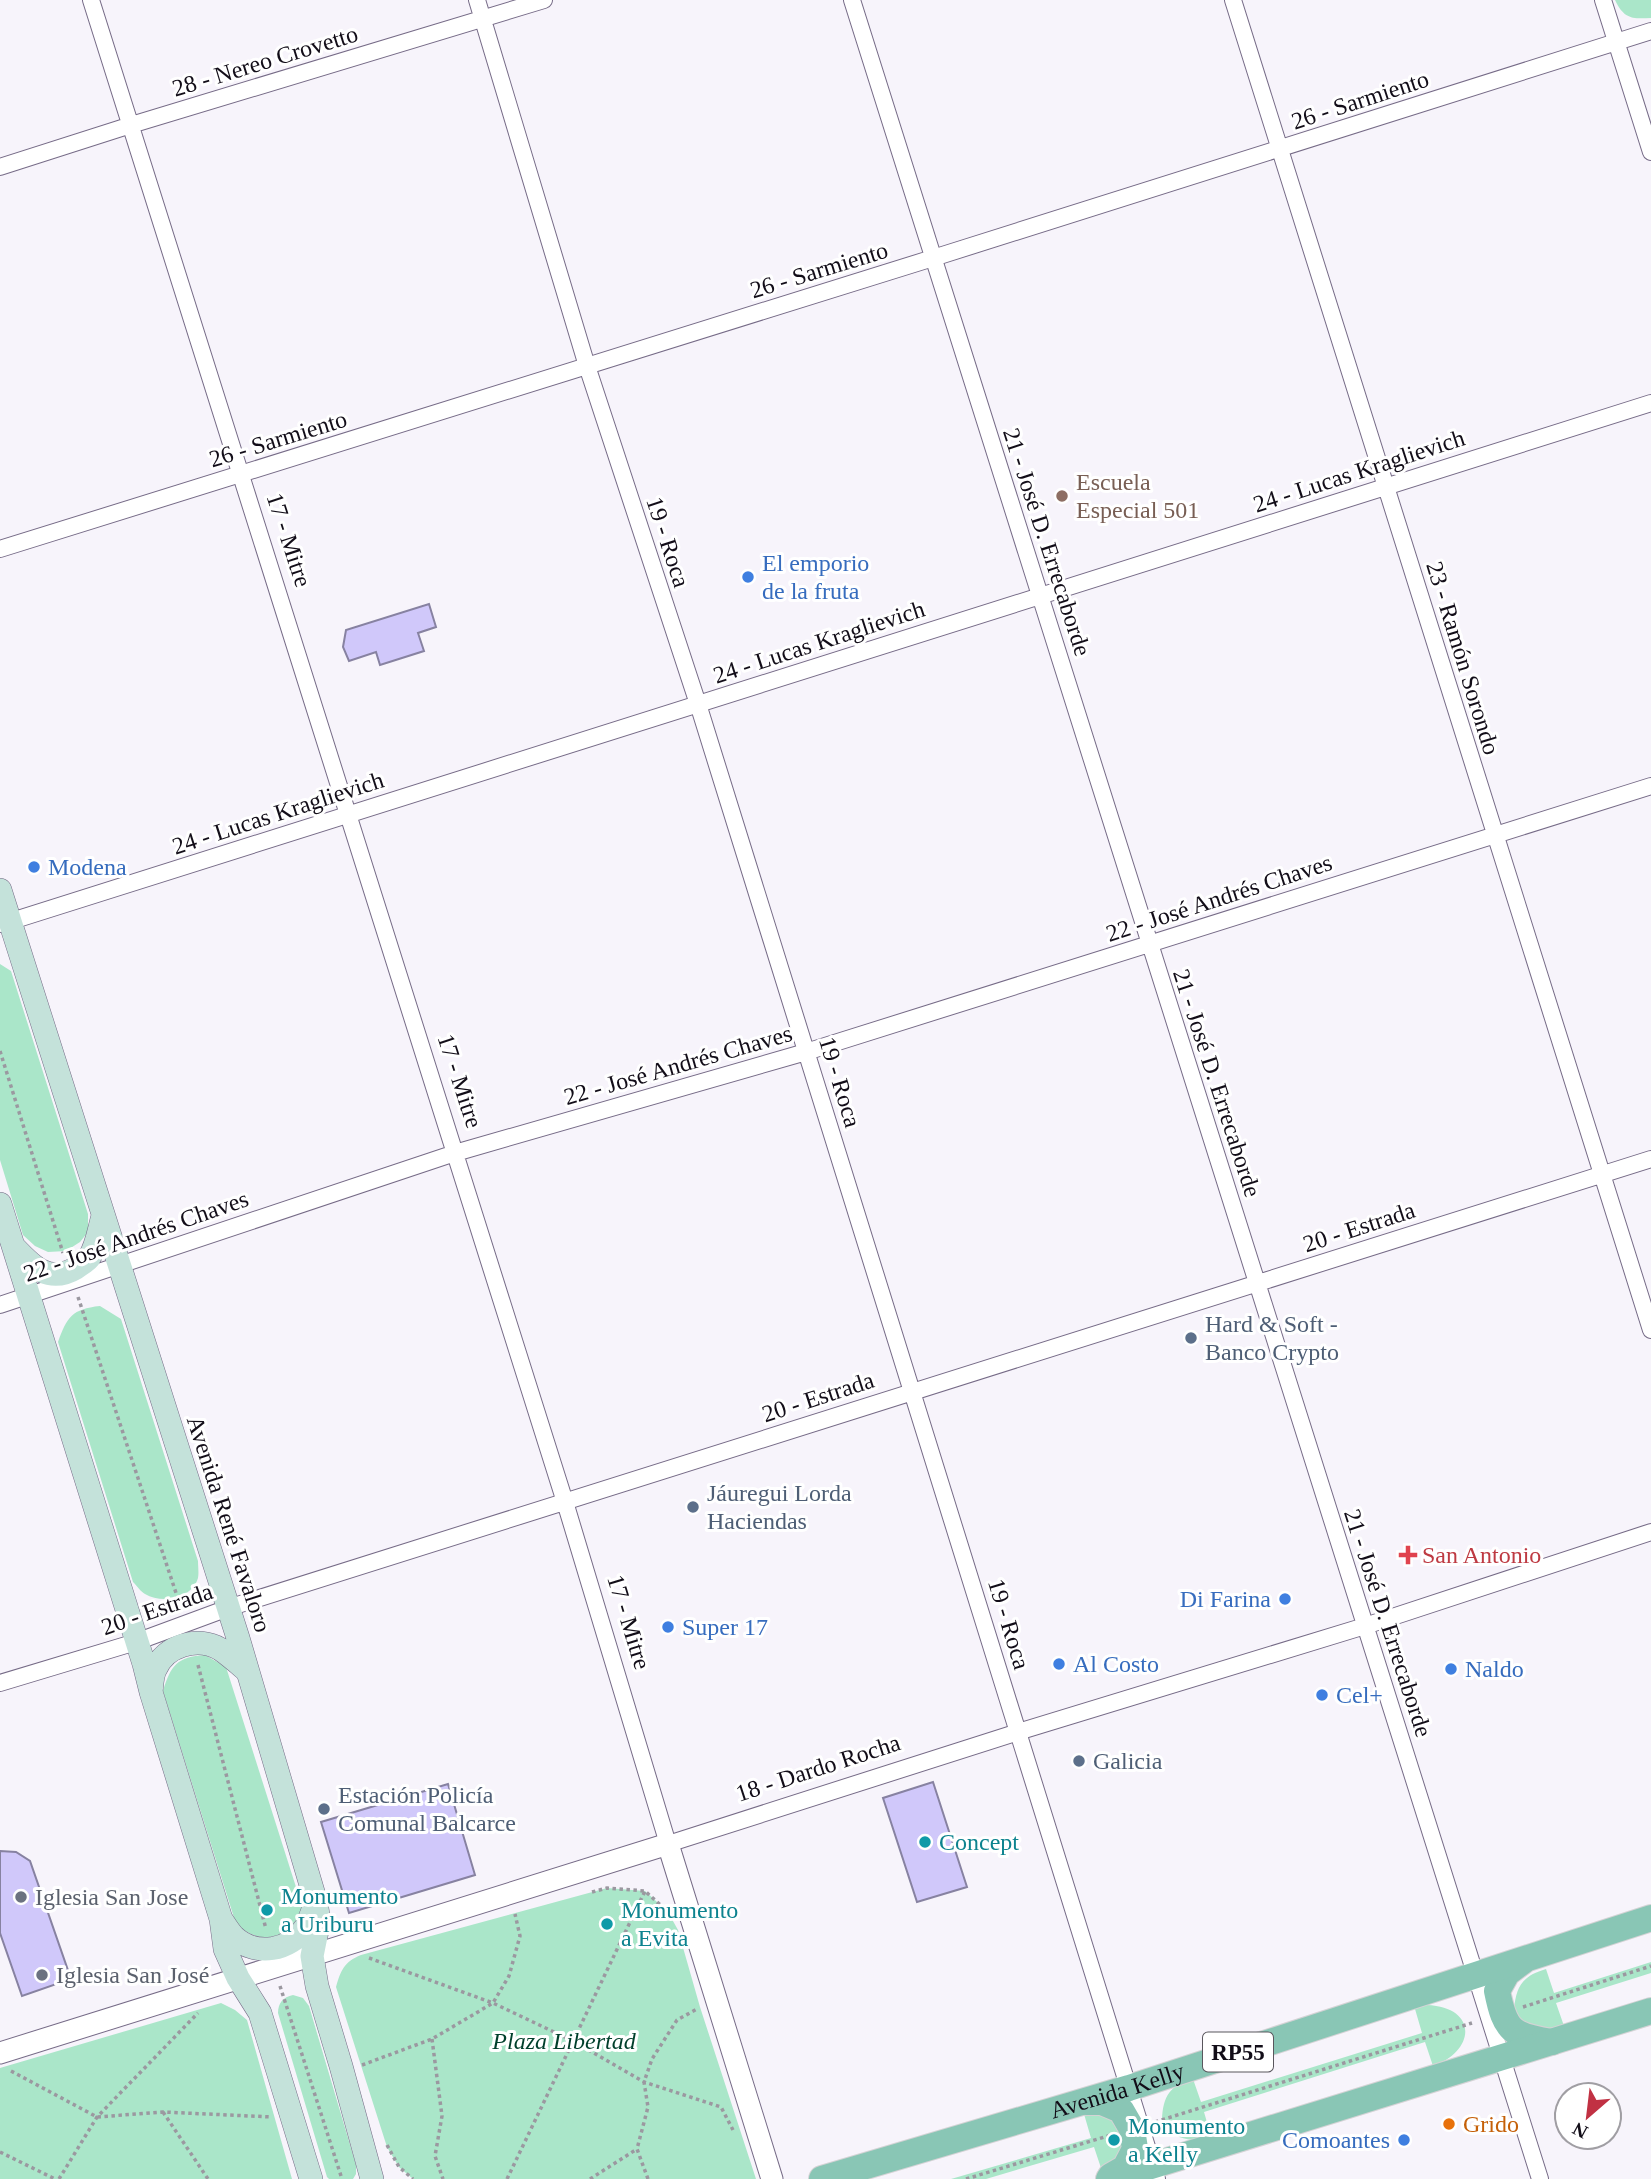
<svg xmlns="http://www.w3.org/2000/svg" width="1651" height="2179" viewBox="0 0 1651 2179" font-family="Georgia,serif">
<rect width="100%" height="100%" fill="#f7f4fb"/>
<path fill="#aae6c9" d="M 1615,0 L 1651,0 L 1651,18 C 1632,19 1624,19 1615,0 Z
M 0,964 L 11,971 L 88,1214 L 88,1232 L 80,1242 L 66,1251 L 48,1252 L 35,1246 L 23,1235 L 0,1160 Z
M 100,1306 L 121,1319 L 198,1561 C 198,1566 199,1573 198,1578 C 192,1599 162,1604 145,1594 C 141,1592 137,1586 133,1582 L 58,1342 C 67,1317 72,1309 100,1306 Z
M 205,1655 L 226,1667 L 303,1909 C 289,1939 261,1947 236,1924 L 163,1691 C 171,1665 177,1657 205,1655 Z
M 607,1888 L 645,1891 L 668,1912 L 678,1930 L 700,2007 L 756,2179 L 413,2179 L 399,2167 L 387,2147 L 336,1987 C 341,1970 344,1962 361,1955 Z
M 1651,1962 L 1651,1973 L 1556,2003 L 1564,2026 C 1542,2030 1526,2032 1514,2010 C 1516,1987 1522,1976 1546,1969 L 1554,1993 Z
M 293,1995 L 303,1998 L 309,2006 L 356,2165 L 356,2174 L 353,2179 L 329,2179 L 327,2177 L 278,2013 C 278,2003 283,1997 293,1995 Z
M 221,2003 L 235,2010 L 247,2020 L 292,2179 L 0,2179 L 0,2068 Z
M 1427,2005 C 1478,2007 1476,2051 1433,2066 L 1425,2042 L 1204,2112 L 1211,2136 C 1190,2143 1173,2140 1162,2120 C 1163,2096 1170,2085 1193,2079 L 1201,2102 L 1422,2033 L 1415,2009 Z
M 1109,2111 L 1129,2153 L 1102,2171 L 1094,2147 L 986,2179 L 951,2179 L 1091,2138 L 1084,2114 Z"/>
<path fill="#d0c8fa" stroke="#8782a1" stroke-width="2" d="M 429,604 L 436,627 L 418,633 L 424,651 L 380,665 L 376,652 L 349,661 L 343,647 L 346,630 Z
M 933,1782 L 967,1887 L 917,1902 L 883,1798 Z
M 448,1784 L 475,1875 L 349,1913 L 321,1822 Z
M 0,1851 L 16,1852 L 30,1861 L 71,1979 L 22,1996 L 0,1933 Z"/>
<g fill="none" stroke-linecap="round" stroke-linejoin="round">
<defs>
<path id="minor" d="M 91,0 L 565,1502 L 668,1844 L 1018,1732 L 1365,1626 L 1651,1532
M 477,0 L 587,366 L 698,704 L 1157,2179
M 852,0 L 1540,2179
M 1233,0 L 1651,1330
M 1603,0 L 1651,152
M 0,167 L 131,125 L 544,0
M 0,549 L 933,258 L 1651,31
M 2,924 L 1651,403
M 0,1305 L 455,1153 L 806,1052 L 1651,786
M 0,1683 L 136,1642 L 228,1608 L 1651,1159"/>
<path id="tertiary" d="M 0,2053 L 668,1844 L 772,2179"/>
<path id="secondary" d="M 0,890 L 238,1638 L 316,1902 L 319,1921 L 312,1956 L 317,1986 L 341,2066 L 372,2179
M 0,1204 L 144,1664 L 151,1692 L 221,1919 L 225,1949 L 238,1978 L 260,2013 L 311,2179
M 15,1248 C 33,1267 49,1284 76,1268 C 80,1265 86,1262 89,1258 C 97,1246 99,1229 103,1216
M 151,1692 C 152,1685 152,1676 155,1670 C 165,1645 198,1636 220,1649 C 229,1655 238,1663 246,1670
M 221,1919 C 225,1925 229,1932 234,1937 C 256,1957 290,1951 306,1927 C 309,1921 312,1913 314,1907"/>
<g id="primary">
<path d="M 1523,1961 L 1507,1973 L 1497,1991 C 1505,2031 1512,2036 1552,2042"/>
<path d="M 1087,2102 L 1102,2102 L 1121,2110 L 1132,2129 L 1135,2149 L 1125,2168 L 1111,2176"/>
<path id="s1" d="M 822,2179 L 1129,2088 L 1651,1918"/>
<path d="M 1109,2179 L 1651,2011"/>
</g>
</defs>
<use href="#minor" stroke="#766b87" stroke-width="18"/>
<use href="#tertiary" stroke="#766b87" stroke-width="23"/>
<use href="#secondary" stroke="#766b87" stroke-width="24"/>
<use href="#primary" stroke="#d4d3d5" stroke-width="28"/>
<path stroke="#9b98a0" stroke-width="3.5" stroke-dasharray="3.5 3.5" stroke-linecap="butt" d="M 0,1051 L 63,1253
M 78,1297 L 181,1608
M 198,1665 L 266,1929
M 592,1892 L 607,1888 L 645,1891 L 667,1911
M 369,1958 L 493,2003 L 573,2041 L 644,2082 L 721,2107 L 733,2130
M 280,1986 L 342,2179
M 1523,2007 L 1651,1966
M 432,2039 L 442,2116 L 435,2156 L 443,2179
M 362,2065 L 432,2039 L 493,2003 L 509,1976 L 520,1936 L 515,1914
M 11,2071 L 97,2117 L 163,2112 L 272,2117
M 163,2112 L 208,2179
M 1155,2122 L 1472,2023
M 387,2145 L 399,2167 L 413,2179
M 0,2152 L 55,2179
M 59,2179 L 97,2117 L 198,2013
M 507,2179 L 645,1891
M 590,2179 L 637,2149
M 648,2179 L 637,2149 L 648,2107 L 644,2082 L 652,2059 L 677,2020 L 697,2009
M 966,2179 L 1111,2135"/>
<use href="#minor" stroke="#fff" stroke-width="16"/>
<use href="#tertiary" stroke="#fff" stroke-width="21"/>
<use href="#secondary" stroke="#c4e2da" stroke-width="23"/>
<use href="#primary" stroke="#89c6b5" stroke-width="26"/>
</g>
<circle fill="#8d6e63" stroke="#fff" stroke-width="2.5" cx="1062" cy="496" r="7"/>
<g fill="#3f7fe0" stroke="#fff" stroke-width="2.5">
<circle cx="748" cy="577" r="7"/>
<circle cx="34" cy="867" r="7"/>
<circle cx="1285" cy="1599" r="7"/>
<circle cx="668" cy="1627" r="7"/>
<circle cx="1059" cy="1664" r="7"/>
<circle cx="1451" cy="1669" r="7"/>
<circle cx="1322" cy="1695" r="7"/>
<circle cx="1404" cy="2140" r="7"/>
</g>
<g fill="#5c6f8a" stroke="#fff" stroke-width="2.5">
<circle cx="1191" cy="1338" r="7"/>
<circle cx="693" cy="1507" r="7"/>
<circle cx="1079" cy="1761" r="7"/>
<circle cx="324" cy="1809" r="7"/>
</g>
<path fill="#e0444e" stroke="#fff" stroke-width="2.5" d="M1404.5 1544.5h7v7h7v7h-7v7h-7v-7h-7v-7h7z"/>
<g fill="#0f9aa8" stroke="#fff" stroke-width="2.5">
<circle cx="925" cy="1842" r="7"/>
<circle cx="267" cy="1910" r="7"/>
<circle cx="607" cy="1924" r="7"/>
<circle cx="1114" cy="2140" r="7"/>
</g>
<g fill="#6b7280" stroke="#fff" stroke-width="2.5">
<circle cx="21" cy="1897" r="7"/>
<circle cx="42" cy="1975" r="7"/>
</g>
<circle fill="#e8710a" stroke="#fff" stroke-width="2.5" cx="1449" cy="2124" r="7"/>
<g text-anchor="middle" stroke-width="6" stroke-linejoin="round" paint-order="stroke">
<rect fill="#fff" stroke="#59565d" stroke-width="2" x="1203" y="2032.5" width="70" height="39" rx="5"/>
<g font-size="23" font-weight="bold" fill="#120d18">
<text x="1238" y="2060">RP55</text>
</g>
<g font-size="24" fill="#120d18" stroke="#fff">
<text transform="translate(265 61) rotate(-17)" y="8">28 - Nereo Crovetto</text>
<text transform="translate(1360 100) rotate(-18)" y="8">26 - Sarmiento</text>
<text transform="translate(819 270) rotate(-17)" y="8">26 - Sarmiento</text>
<text transform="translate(278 439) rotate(-17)" y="8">26 - Sarmiento</text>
<text transform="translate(1359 471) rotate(-18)" y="8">24 - Lucas Kraglievich</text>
<text transform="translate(289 540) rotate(72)" y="8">17 - Mitre</text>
<text transform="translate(668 542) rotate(72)" y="8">19 - Roca</text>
<text transform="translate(1047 542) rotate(72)" y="8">21 - José D. Errecaborde</text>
<text transform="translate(819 642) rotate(-18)" y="8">24 - Lucas Kraglievich</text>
<text transform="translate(1463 658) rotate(73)" y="8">23 - Ramón Sorondo</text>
<text transform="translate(278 813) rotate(-18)" y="8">24 - Lucas Kraglievich</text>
<text transform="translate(1219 898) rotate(-18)" y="8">22 - José Andrés Chaves</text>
<text transform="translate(678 1065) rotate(-16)" y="8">22 - José Andrés Chaves</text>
<text transform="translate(460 1081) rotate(72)" y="8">17 - Mitre</text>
<text transform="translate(840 1082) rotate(73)" y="8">19 - Roca</text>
<text transform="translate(1217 1083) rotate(72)" y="8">21 - José D. Errecaborde</text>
<text transform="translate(1359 1227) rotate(-18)" y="8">20 - Estrada</text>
<text transform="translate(136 1236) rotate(-19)" y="8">22 - José Andrés Chaves</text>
<text transform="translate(818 1397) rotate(-18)" y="8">20 - Estrada</text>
<text transform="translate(229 1524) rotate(72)" y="8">Avenida René Favaloro</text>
<text transform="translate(157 1609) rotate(-19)" y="8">20 - Estrada</text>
<text transform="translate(629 1622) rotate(73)" y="8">17 - Mitre</text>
<text transform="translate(1388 1623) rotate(72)" y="8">21 - José D. Errecaborde</text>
<text transform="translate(1009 1624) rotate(73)" y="8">19 - Roca</text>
<text transform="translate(818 1768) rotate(-18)" y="8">18 - Dardo Rocha</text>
<text dy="8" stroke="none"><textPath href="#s1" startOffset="308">Avenida Kelly</textPath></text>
</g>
<g font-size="24" fill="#785e54" stroke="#fff" text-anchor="start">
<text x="1076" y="490">Escuela<tspan x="1076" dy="28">Especial 501</tspan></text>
</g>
<g font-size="24" fill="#366cbe" stroke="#fff" text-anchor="start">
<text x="762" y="571">El emporio<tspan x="762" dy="28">de la fruta</tspan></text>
<text x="48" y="875">Modena</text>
<text x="1271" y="1607" text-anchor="end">Di Farina</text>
<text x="682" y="1635">Super 17</text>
<text x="1073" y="1672">Al Costo</text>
<text x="1465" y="1677">Naldo</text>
<text x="1336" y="1703">Cel+</text>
<text x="1390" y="2148" text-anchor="end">Comoantes</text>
</g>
<g font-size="24" fill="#4e5e75" stroke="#fff" text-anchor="start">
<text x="1205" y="1332">Hard &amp; Soft -<tspan x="1205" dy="28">Banco Crypto</tspan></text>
<text x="707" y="1501">Jáuregui Lorda<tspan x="707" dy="28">Haciendas</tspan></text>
<text x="1093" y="1769">Galicia</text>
<text x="338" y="1803">Estación Policía<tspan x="338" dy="28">Comunal Balcarce</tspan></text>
</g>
<g font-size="24" fill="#be3a42" stroke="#fff" text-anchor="start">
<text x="1422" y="1563">San Antonio</text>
</g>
<g font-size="24" fill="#0d838f" stroke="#fff" text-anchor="start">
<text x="939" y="1850">Concept</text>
<text x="281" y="1904">Monumento<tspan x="281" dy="28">a Uriburu</tspan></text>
<text x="621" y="1918">Monumento<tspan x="621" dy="28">a Evita</tspan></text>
<text x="1128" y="2134">Monumento<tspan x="1128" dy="28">a Kelly</tspan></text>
</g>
<g font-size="24" fill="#5b616d" stroke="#fff" text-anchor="start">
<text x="35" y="1905">Iglesia San Jose</text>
<text x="56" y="1983">Iglesia San José</text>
</g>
<g font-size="24" font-style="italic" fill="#003f2b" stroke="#fff">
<text x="564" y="2049">Plaza Libertad</text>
</g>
<g font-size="24" fill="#c56008" stroke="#fff" text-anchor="start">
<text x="1463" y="2132">Grido</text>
</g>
</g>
<g transform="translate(1588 2116) rotate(208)"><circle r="33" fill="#ffffff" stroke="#a09ea3" stroke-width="2"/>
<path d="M0-5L12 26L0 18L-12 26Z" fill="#c13143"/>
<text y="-10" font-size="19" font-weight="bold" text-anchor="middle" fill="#120d18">N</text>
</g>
</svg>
